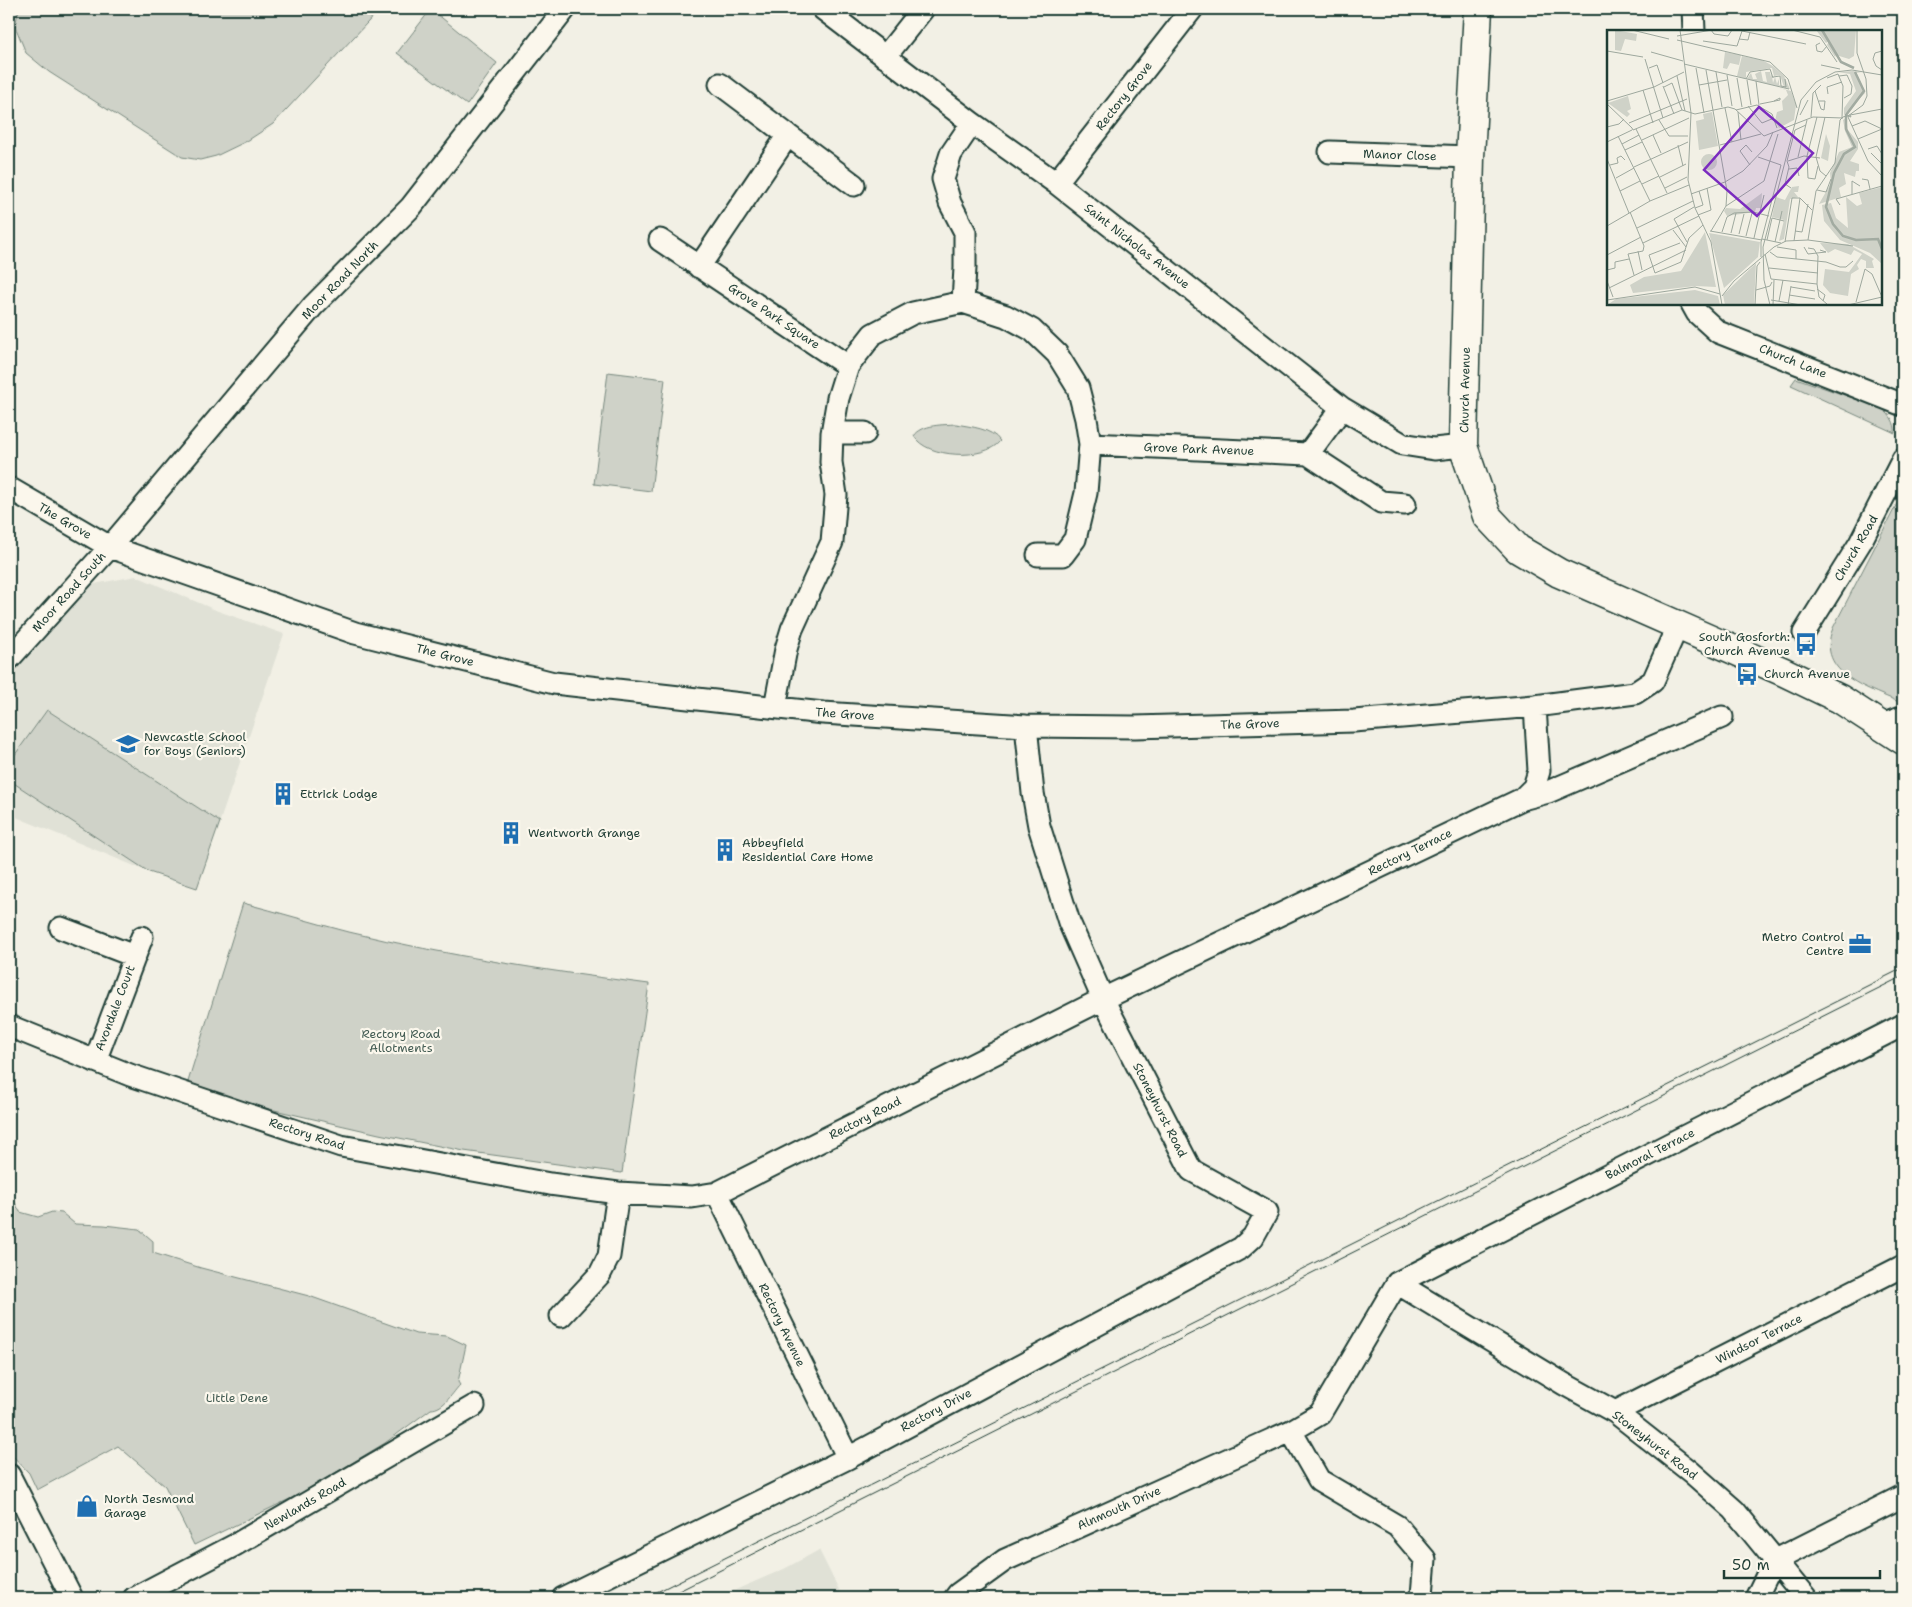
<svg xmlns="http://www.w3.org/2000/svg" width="1912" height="1607" viewBox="0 0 1912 1607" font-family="'Shantell Sans',sans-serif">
<rect width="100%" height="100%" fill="#f2f0e5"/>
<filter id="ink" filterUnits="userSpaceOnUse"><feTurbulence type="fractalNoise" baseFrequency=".02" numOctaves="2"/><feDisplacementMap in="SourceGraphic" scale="10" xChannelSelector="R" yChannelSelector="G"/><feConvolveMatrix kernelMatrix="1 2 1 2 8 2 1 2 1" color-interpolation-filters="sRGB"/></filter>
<g filter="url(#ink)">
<path fill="#e0e1d6" d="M 136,576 L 218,611 L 284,634 L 197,888 L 149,872 L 9,814 L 9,674 L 89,585 Z
M 819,1550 L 843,1598 L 717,1598 L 784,1569 Z"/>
<path fill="#cfd2c8" stroke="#77887e" d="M 19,9 L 380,9 L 273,124 L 247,141 L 216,156 L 200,160 L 182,157 L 49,72 L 26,53 L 15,26 Z
M 431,9 L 497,63 L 467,105 L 397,53 Z
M 608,372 L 665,379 L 651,491 L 594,484 Z
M 1796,378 L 1881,408 C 1890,414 1896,423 1895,433 L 1791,385 Z
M 956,424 C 971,427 991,428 1000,441 C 985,461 926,458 914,436 C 922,424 943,425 956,424 Z
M 1903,492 L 1903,704 C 1872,689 1814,675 1833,628 Z
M 47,710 L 220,822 L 197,888 L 149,872 L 9,780 L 9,763 Z
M 243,903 C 278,912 314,923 349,932 C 448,956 549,971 649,984 L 622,1173 L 464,1151 L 379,1134 L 257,1106 L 187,1085 Z
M 9,1196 L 12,1197 L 20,1212 L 38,1217 L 52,1212 L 62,1213 L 75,1224 L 104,1225 L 139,1229 L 153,1241 L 153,1253 L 201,1268 L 309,1296 L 416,1334 L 447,1336 L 466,1345 L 458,1382 L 460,1385 C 453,1392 444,1409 431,1409 L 385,1443 L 300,1494 L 194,1545 L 165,1486 L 118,1446 L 37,1490 L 29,1473 L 9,1452 Z"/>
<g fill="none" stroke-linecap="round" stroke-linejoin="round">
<defs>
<path id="minor" d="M 823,9 L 972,123 L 1056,183 L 1342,408 L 1402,444 L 1434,449 L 1463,446
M 1693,9 L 1694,31
M 885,57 L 923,9
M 720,84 L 854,185
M 1330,152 L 1470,157
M 1056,183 L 1192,9
M 660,240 L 848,366
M 699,267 L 788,135
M 963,302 L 965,268 L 965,232 L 950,203 L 943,179 L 951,154 L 972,123
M 1692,304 L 1697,313 L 1718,332 L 1903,405
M 832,433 L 865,433
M 1090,444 L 1308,454 L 1381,502 L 1405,504
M 1308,454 L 1342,408
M 9,488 L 110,547 L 355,633 L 554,683 L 823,713 L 1026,726 L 1135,727 L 1354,721 L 1535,706 L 1635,693 L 1653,681 L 1678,625
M 1804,633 L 1860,543 L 1903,459
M 9,659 L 110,547 L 313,306 L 411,207 L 565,9
M 775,707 L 786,649 L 792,629 L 832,542 L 836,495 L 831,462 L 832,433 L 838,398 L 848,366 L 873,334 L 913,313 L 963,302 L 1006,316 L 1032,330 L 1057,354 L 1078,388 L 1086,419 L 1090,444 L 1086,493 L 1075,539 L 1063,555 L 1038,555
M 1882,725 L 1903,717
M 1522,799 L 1534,787 L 1539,771 L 1535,706
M 61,928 L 134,956
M 9,1026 L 130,1075 L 341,1146 L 550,1184 L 618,1193 L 692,1197 L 717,1193 L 1103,999 L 1522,799 L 1548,792 L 1722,717
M 95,1061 L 142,937
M 717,1193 L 848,1458
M 1397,1283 L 1903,1025
M 1397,1283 L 1564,1384 L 1615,1412 L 1691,1472 L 1734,1510 L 1806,1598
M 561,1316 L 600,1274 L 609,1256 L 618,1193
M 1615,1412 L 1903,1266
M 1291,1431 L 1319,1480 L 1397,1526 L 1425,1559 L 1422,1595 L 1419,1598
M 9,1475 L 72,1598
M 134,1598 L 235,1545 L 474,1406
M 563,1598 L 848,1458 L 1241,1248 L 1253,1237 L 1267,1212 L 1191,1170 L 1103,999 L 1069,922 L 1039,826 L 1033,793 L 1026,726
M 955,1598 L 958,1594 L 1005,1560 L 1291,1431 L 1320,1414 L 1397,1283
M 1756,1598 L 1774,1561 L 1903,1496"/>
<path id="primary" d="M 1478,9 L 1470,157 L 1463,446 L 1487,516 L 1518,549 L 1559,573 L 1784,672 L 1840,699 L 1903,740"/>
</defs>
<use href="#minor" stroke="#1f3d34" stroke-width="25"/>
<use href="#primary" stroke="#1f3d34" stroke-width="31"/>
<use href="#minor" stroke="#fbf7ec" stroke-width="21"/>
<use href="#primary" stroke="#fbf7ec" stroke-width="28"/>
<path stroke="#1f3d34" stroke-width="1" d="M 645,1598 L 1903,968
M 665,1598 L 1903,976"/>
</g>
</g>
<defs>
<symbol id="bus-bare" viewBox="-9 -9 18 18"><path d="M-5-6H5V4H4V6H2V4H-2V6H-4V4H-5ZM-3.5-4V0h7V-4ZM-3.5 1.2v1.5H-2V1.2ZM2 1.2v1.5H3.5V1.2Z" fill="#1f6fb2" stroke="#fbf7ec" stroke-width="2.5" paint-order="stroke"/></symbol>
<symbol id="school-bare" viewBox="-9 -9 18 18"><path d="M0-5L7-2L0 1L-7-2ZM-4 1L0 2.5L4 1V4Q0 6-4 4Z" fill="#1f6fb2" stroke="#fbf7ec" stroke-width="2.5" paint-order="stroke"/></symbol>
<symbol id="building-bare" viewBox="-9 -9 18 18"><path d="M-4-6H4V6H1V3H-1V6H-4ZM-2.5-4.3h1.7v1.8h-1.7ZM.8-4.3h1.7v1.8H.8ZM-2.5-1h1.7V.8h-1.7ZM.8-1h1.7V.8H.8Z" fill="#1f6fb2" stroke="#fbf7ec" stroke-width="2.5" paint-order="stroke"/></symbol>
<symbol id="office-bare" viewBox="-9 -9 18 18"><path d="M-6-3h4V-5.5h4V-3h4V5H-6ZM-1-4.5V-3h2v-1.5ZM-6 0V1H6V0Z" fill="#1f6fb2" stroke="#fbf7ec" stroke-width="2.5" paint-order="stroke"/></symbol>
<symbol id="shop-bare" viewBox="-9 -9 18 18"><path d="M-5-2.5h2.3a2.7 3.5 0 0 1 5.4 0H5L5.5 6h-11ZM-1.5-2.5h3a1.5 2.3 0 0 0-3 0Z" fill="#1f6fb2" stroke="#fbf7ec" stroke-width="2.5" paint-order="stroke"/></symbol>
</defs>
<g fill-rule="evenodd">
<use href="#bus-bare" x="1790" y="628" width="32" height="32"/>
<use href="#bus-bare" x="1731" y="658" width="32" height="32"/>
<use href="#school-bare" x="112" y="728" width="32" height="32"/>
<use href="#building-bare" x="267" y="778" width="32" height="32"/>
<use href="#building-bare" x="495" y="817" width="32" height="32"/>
<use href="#building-bare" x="709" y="834" width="32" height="32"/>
<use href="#office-bare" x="1844" y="928" width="32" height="32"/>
<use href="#shop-bare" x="71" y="1490" width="32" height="32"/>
</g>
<g text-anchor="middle" stroke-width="4.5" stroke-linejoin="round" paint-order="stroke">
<g font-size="12" fill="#1f3d34" stroke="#fbf7ec">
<text transform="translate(1124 96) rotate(-52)" y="4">Rectory Grove</text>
<text transform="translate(1400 155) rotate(2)" y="4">Manor Close</text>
<text transform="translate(1137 246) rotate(38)" y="4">Saint Nicholas Avenue</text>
<text transform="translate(340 280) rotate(-46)" y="4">Moor Road North</text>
<text transform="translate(774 316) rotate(34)" y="4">Grove Park Square</text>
<text transform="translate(1793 361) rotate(22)" y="4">Church Lane</text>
<text transform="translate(1465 390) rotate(-89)" y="4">Church Avenue</text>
<text transform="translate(1199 449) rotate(2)" y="4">Grove Park Avenue</text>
<text transform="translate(65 521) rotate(30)" y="4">The Grove</text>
<text transform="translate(1856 548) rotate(-60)" y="4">Church Road</text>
<text transform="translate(69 592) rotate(-48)" y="4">Moor Road South</text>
<text transform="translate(445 655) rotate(14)" y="4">The Grove</text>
<text transform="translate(845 714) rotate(4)" y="4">The Grove</text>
<text transform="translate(1250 724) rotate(-2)" y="4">The Grove</text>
<text transform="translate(1410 852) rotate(-26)" y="4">Rectory Terrace</text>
<text transform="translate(115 1008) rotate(-69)" y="4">Avondale Court</text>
<text transform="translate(1160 1110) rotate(63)" y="4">Stoneyhurst Road</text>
<text transform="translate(865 1118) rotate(-27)" y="4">Rectory Road</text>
<text transform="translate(307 1134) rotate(18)" y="4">Rectory Road</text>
<text transform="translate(1650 1154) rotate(-27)" y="4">Balmoral Terrace</text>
<text transform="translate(782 1325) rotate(64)" y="4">Rectory Avenue</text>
<text transform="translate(1759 1339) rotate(-27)" y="4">Windsor Terrace</text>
<text transform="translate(936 1410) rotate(-28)" y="4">Rectory Drive</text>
<text transform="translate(1655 1445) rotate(38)" y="4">Stoneyhurst Road</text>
<text transform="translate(305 1504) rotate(-30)" y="4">Newlands Road</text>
<text transform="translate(1119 1508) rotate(-24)" y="4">Alnmouth Drive</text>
</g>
<g font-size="12" fill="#1f3d34" stroke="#fbf7ec" text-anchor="start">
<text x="1790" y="641" text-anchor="end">South Gosforth:<tspan x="1790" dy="14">Church Avenue</tspan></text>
<text x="1764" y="678">Church Avenue</text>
<text x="144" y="741">Newcastle School<tspan x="144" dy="14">for Boys (Seniors)</tspan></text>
<text x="300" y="798">Ettrick Lodge</text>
<text x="528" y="837">Wentworth Grange</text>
<text x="742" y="847">Abbeyfield<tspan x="742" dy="14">Residential Care Home</tspan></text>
<text x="1844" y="941" text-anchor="end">Metro Control<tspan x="1844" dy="14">Centre</tspan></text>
<text x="104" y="1503">North Jesmond<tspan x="104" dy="14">Garage</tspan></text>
</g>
<g font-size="12" fill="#425b52" stroke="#fbf7ec">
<text x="401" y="1038">Rectory Road<tspan x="401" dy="14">Allotments</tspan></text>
<text x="237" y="1402">Little Dene</text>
</g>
</g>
<g transform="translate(1607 30)">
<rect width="275" height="275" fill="#f2f0e5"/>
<path d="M 8,0 L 30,4 L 29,11 L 18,9 L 14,21 L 8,20 ZM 209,0 L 249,0 L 247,26 L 242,29 L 229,25 L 228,27 L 220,15 L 222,11 L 219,13 ZM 118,22 L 134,25 L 132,35 L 123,33 L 120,39 L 116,38 ZM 135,26 L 155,30 L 166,36 L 177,46 L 183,59 L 140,49 L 144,43 L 146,49 L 150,49 L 148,44 L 154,41 L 156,51 L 160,52 L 158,42 L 163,42 L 164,47 L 164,40 L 166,53 L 168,47 L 170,54 L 172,49 L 172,55 L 177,57 L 173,45 L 167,46 L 165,38 L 139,42 L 139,49 L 130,46 ZM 246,41 L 255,42 L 249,43 L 258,63 L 237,85 L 237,78 L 249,61 L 243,44 L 231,42 ZM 169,57 L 184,61 L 189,75 L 187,90 L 172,98 L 168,91 L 170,82 L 176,80 L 175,71 L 181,65 L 179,60 ZM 21,66 L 24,79 L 20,81 L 23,84 L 20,87 L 1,73 ZM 105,82 L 111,116 L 92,120 L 89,91 L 97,89 L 96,84 ZM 239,88 L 241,100 L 251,112 L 251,119 L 243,131 L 252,134 L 252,141 L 249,141 L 248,147 L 237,143 L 239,154 L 232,158 L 234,167 L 212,174 L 224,153 L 223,143 L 232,122 L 245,117 L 238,101 L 236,90 ZM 219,104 L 223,116 L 221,131 L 214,128 ZM94 132a8 8 0 1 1 16 0a8 8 0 1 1-16 0ZM 192,156 L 191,162 L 187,162 L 191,167 L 183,169 L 177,209 L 172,211 L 177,190 L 165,187 L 169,167 L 178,170 L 185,157 ZM 275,157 L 275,234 L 263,223 L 233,210 L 217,191 L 215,175 L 224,173 L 229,188 L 241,198 L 239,167 L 250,176 L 255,174 L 252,163 ZM 155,163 L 154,178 L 149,178 L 148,182 L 120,186 L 117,181 L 119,178 L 133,179 ZM 98,202 L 109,257 L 89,256 L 26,263 L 23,255 L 37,247 L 74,241 ZM 102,203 L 153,212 L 151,227 L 117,258 ZM 213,213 L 241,214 L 267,229 L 265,231 L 267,238 L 259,238 L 259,231 L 254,229 L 250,235 L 252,239 L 244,244 L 241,266 L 223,263 L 216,255 L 218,239 L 242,242 L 255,224 L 247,220 L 244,225 L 228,219 L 221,223 ZM 149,233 L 147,275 L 118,275 L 116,265 ZM 88,260 L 111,266 L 113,275 L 0,275 L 9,269 Z" fill="#cfd2c8"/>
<path fill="none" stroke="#a2aba1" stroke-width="2.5" d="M 215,0 L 234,32 L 247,38M 248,42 L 257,61 L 239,85 L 239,99 L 248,117 L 237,124 L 227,143 L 219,177 L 226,194 L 236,206 L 249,210 L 271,209 L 275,219"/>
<path fill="none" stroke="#9ea89e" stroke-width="1" d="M 25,0 L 62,9M 73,0 L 84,83 L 81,150 L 88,178 L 104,212 L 115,275M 104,0 L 107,4 L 121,6 L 125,0M 185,0 L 213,7 L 230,32M 70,6 L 105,0M 132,9 L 141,10 L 143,2M 70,10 L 163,32 L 181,49 L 190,78M 96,11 L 130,16 L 135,1 L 199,14M 213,13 L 209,15 L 210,21 L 215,22 L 220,16M 0,21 L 36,27M 275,21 L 268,23 L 266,29 L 269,36 L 275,40M 44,22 L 76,31M 38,29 L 56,88M 77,34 L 182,59M 214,35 L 233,39M 42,38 L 50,35 L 56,53M 89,38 L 97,83M 99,40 L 120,161 L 119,176 L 104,201M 109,42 L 115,77M 120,45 L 125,76M 70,46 L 78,81M 232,46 L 240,45 L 245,56 L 244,64 L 237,68M 166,47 L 173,46 L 174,56 L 179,57 L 178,49M 130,48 L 135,77M 220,48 L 231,44 L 236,56 L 235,88M 139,49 L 143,42 L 163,39 L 166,48M 140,50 L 144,75M 149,51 L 152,75M 92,55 L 120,50M 56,56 L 67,84M 57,57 L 65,53 L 75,80M 36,60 L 46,93M 208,61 L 214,79 L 217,80 L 218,71 L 212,71M 221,64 L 220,57 L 235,52M 0,71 L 47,57 L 77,42M 0,74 L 25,98M 153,74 L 173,70 L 173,68 L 167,71M 141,76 L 155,93 L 167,88M 118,78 L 125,112M 129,80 L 150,75 L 165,84 L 170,98M 131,82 L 134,110M 193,85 L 201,70M 243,85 L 275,79M 241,86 L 256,75 L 260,66 L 259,49 L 250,23 L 250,0M 204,87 L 206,63 L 214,55M 210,87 L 200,126 L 201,148 L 208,149 L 211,136M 218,87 L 209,127 L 213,141 L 219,146M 241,87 L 261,131 L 275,146M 52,90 L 62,106 L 81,106M 22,93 L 80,69M 245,96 L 258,91 L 275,99M 0,97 L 12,94 L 17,89M 25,98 L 26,100 L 75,80 L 88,84 L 121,77 L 128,79 L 157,106 L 206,87 L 236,88M 29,99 L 60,163M 46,105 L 54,123M 11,106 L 43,171M 251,109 L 275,99M 35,110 L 82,88M 0,112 L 25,100M 15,114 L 32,105M 71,115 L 76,136M 113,115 L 154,104M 261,119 L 270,116 L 275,124M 18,120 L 35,112M 264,123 L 275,134M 151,127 L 174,135 L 154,212 L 154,227M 191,127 L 200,90M 0,129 L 22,183M 181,131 L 197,126 L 213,128M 3,135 L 11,133 L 10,128 L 14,126 L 18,130M 143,135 L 133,121 L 139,115 L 145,122M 27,137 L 81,112M 182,139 L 190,138 L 192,146M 53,147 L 79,134M 9,148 L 27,138M 255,149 L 261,150 L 263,159M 35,154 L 52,146M 58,158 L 80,147M 184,158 L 178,154 L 182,137 L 180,131 L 188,100 L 199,95M 210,160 L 219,162 L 224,149M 13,161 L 33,151M 84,164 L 118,152 L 136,141 L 160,116 L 166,102M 245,164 L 245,151 L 253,156M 233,175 L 229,169 L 275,156M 119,176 L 157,151 L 171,104M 88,178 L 96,175 L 92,161M 23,182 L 37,216 L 36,221 L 21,224 L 27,245M 91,185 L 104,180 L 100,158M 0,196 L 43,171 L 82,155M 30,198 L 86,171M 66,200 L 79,217M 103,201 L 155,210M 188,201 L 195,202 L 201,174M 115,202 L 120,187 L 127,183 L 146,182 L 162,186M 124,203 L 129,183M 132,204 L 137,184M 139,206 L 145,183M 147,208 L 157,165M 155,209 L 174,213M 160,210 L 165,188 L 177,191M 201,210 L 246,216M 187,211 L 193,168M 80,212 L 67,189 L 87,177M 168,212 L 175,181M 178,212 L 185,168 L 193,168 L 205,180M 36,213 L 92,186M 73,213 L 42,225 L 48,243 L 74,232 L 82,208 L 96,195M 170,217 L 189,220 L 189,229M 197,217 L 201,224 L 219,222 L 213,220M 201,218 L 207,219 L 211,226 L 210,254M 31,221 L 35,240M 163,222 L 170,227 L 219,232 L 233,237 L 239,237 L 246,231M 158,224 L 164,249 L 210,254 L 212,267 L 221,275M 0,225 L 34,207M 162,238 L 211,243M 0,240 L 8,238 L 8,232 L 22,229M 0,251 L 6,267M 184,257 L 208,261M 2,258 L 79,220M 210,259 L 218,265 L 216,271M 149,260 L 163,256 L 165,252M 182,265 L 208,269M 115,266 L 127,251 L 167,217 L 179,211 L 201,210 L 209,161 L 228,133 L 233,90 L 236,87 L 243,85 L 244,87 L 240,86M 0,270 L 88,257 L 113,264M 164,270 L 194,275M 172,271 L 176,250M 249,272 L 258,239 L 265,244 L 275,267M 148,275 L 150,236 L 153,232M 163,275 L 157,250 L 156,217 L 194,70 L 209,52 L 228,42 L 245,40 L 275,45M 166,275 L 167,250M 181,275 L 184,256M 241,275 L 275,267"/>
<path fill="#7b2cbf" fill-opacity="0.15" stroke="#7b2cbf" stroke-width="2.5" d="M 152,77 L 206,123 L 150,186 L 97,140 Z"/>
<rect width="275" height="275" fill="none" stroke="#1f3d34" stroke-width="2.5"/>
</g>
<rect width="1912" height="1607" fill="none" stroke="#fbf7ec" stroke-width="30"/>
<rect x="15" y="15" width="1882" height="1577" fill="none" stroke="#1f3d34" stroke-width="2" filter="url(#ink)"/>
<path d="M1724 1570v8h156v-8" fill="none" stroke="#1f3d34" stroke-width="2.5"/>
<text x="1732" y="1570" font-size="15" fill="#1f3d34" stroke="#fbf7ec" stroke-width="4" paint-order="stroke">50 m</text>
</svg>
